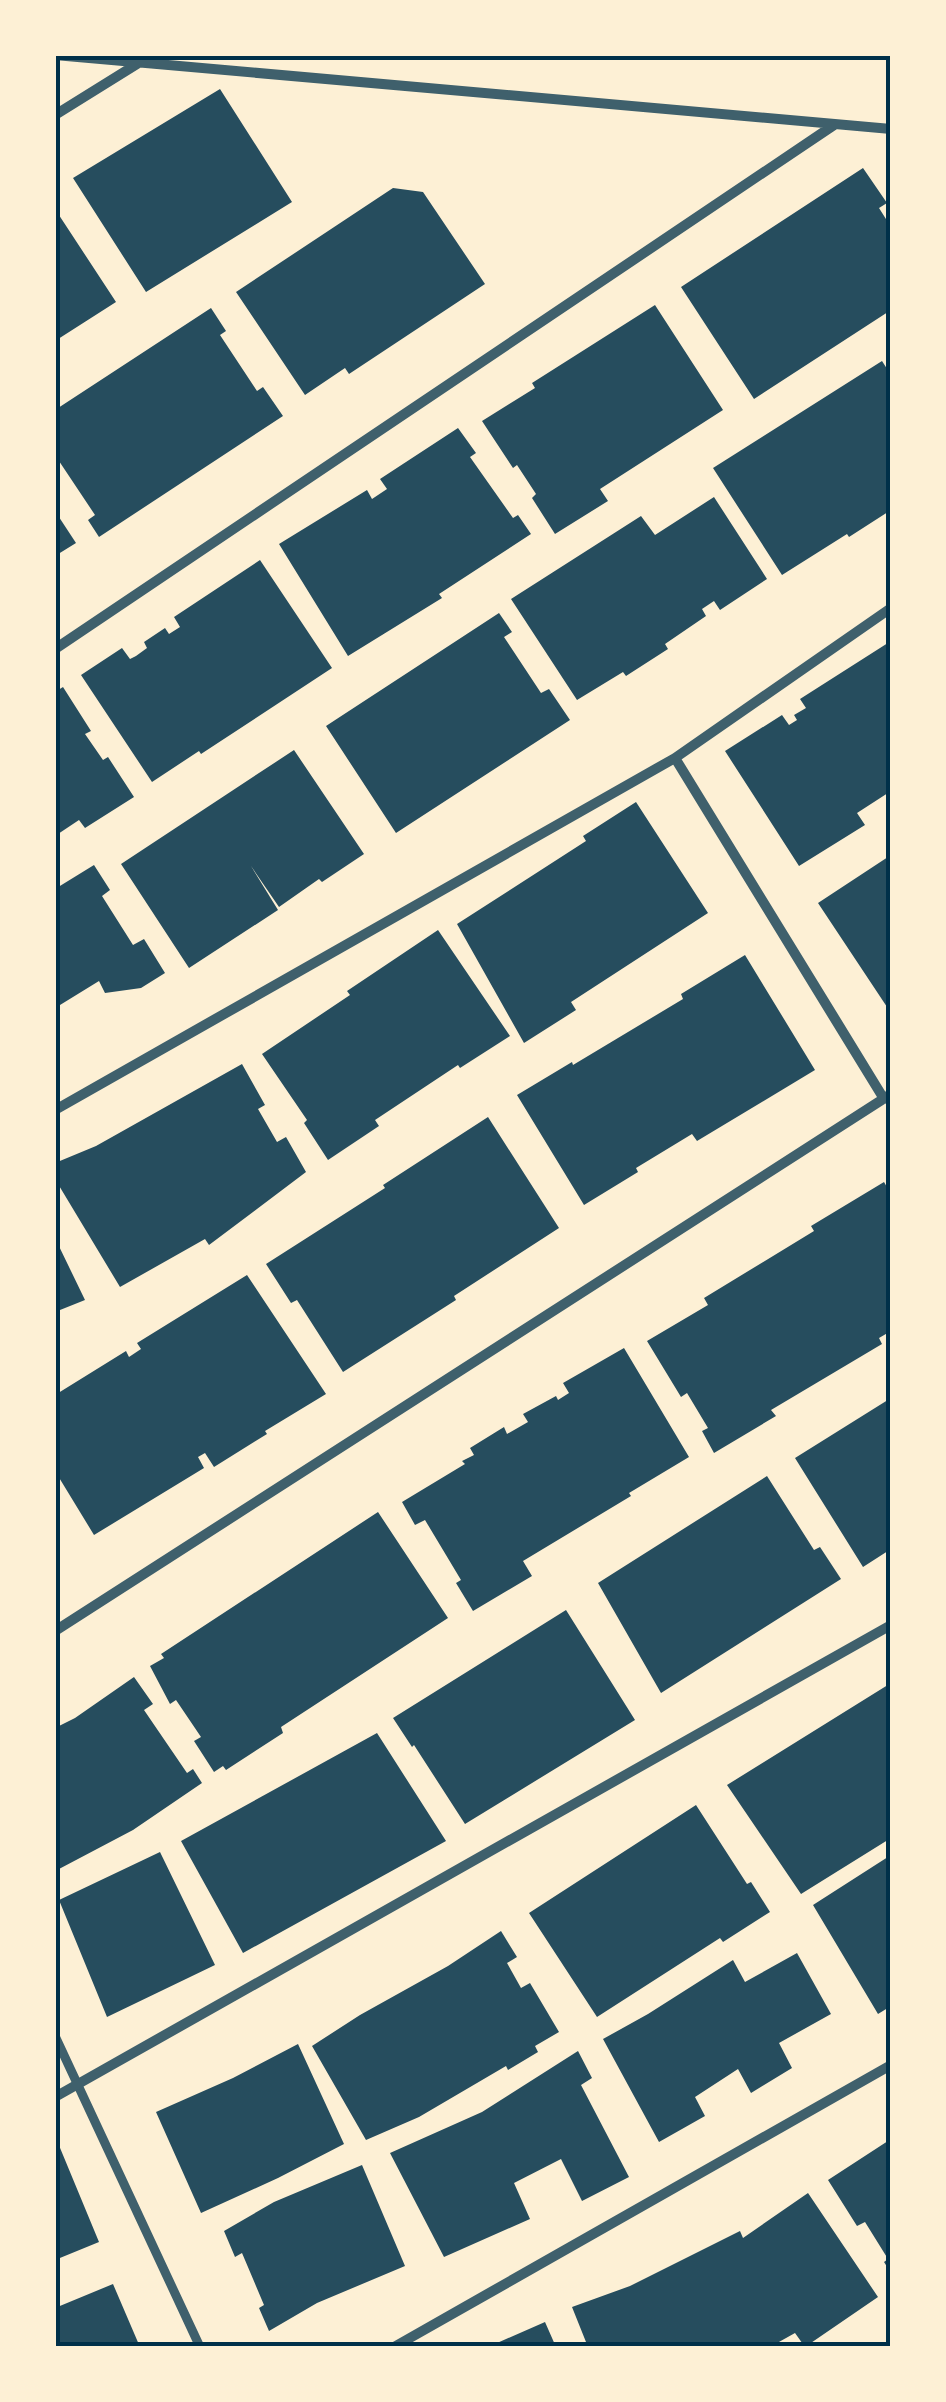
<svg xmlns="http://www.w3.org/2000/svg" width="946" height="2402" viewBox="0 0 946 2402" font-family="'Space Grotesk',sans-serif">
<rect width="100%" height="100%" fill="#fdf0d5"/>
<path fill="#264d5e" d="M 220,89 L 292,202 L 146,292 L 73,178 Z
M 863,168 L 887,203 L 879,208 L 891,227 L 891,310 L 754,399 L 681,287 Z
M 393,188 L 423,192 L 485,284 L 349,374 L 345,368 L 305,395 L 236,292 Z
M 55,209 L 116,302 L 55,341 Z
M 655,305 L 723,410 L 600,489 L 608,501 L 555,534 L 532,498 L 536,494 L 517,465 L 513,468 L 482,421 L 535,388 L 532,383 Z
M 211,308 L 226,331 L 220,335 L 257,391 L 263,387 L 283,416 L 99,537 L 88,520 L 95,515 L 55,455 L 55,410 Z
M 882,361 L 891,375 L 891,510 L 849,537 L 847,534 L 782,575 L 713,468 Z
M 458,428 L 476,453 L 470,457 L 513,518 L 518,515 L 531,534 L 439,594 L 442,598 L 348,656 L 279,544 L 367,490 L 372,499 L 387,489 L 380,479 Z
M 714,497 L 767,579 L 720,610 L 714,601 L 702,609 L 706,616 L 665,644 L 668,649 L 626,676 L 623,672 L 577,700 L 511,599 L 641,516 L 655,535 Z
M 55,511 L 76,543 L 55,556 Z
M 260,560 L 332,668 L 201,754 L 199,751 L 152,782 L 81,675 L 122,648 L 130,659 L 136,656 L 147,648 L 144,642 L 165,628 L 169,634 L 180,627 L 174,617 Z
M 499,613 L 512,632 L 504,637 L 541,693 L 549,689 L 570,720 L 396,833 L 326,726 Z
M 891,641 L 891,791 L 857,813 L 865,825 L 799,866 L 725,751 L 782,715 L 789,725 L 797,720 L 794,715 L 806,708 L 800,699 Z
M 63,687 L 91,731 L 85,734 L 103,760 L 108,757 L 134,797 L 85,828 L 79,820 L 55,836 L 55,692 Z
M 294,750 L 364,854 L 322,882 L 319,879 L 279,907 L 251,866 L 278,910 L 189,968 L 121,864 Z
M 636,802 L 708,913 L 571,1002 L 576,1010 L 524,1043 L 457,924 L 586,841 L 583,836 Z
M 891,855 L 891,1013 L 818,903 Z
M 94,865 L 110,890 L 102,896 L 133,945 L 144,939 L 165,973 L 141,988 L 105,993 L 99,981 L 60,1005 L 57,1000 L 55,1001 L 55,889 Z
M 438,930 L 510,1036 L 460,1068 L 458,1065 L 375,1120 L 379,1126 L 328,1160 L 304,1123 L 307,1120 L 262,1054 L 350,995 L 347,991 Z
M 745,955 L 815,1070 L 697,1141 L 692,1134 L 636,1168 L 638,1172 L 584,1205 L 517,1095 L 572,1062 L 573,1065 L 683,999 L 681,994 Z
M 242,1064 L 265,1105 L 258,1109 L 277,1142 L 286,1137 L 306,1172 L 209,1245 L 205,1239 L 120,1287 L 55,1179 L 55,1163 L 96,1146 Z
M 488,1117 L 559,1228 L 454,1296 L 456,1300 L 343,1372 L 297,1300 L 291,1303 L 266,1264 L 385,1188 L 383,1185 Z
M 884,1182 L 891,1194 L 891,1331 L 879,1338 L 882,1344 L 771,1410 L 776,1416 L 714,1453 L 702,1431 L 708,1428 L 687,1393 L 681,1397 L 647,1341 L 708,1305 L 704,1298 L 814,1231 L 811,1226 Z
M 55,1238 L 85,1300 L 55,1312 Z
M 247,1275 L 326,1394 L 265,1431 L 267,1434 L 214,1467 L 205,1453 L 198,1457 L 204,1468 L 94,1535 L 55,1471 L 55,1395 L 126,1351 L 129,1357 L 141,1349 L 137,1343 Z
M 624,1348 L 689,1457 L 629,1493 L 631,1496 L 523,1561 L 532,1576 L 473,1611 L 456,1583 L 461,1580 L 425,1520 L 415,1525 L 402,1502 L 465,1464 L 462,1461 L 474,1455 L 470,1448 L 504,1427 L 507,1434 L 528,1422 L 523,1414 L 556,1396 L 558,1400 L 569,1393 L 563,1383 Z
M 891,1398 L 891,1549 L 863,1567 L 795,1458 Z
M 767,1476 L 814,1550 L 820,1547 L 841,1579 L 661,1693 L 598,1583 Z
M 378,1512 L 448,1618 L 281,1727 L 283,1733 L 226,1770 L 223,1766 L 214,1772 L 194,1741 L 201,1737 L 176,1700 L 170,1704 L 150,1666 L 164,1658 L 161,1654 Z
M 566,1610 L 635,1720 L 465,1824 L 414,1745 L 412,1747 L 393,1718 Z
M 134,1677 L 153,1704 L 144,1710 L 187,1773 L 193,1769 L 202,1783 L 133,1830 L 59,1869 L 55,1862 L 55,1728 L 75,1718 Z
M 891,1683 L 891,1838 L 801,1894 L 727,1785 Z
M 377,1733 L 446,1841 L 243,1953 L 181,1841 Z
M 696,1805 L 747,1884 L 751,1882 L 770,1912 L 723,1942 L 720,1938 L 597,2017 L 529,1913 Z
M 160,1852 L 215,1965 L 107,2017 L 59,1900 Z
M 891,1855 L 891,2006 L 878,2014 L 813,1905 Z
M 501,1931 L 517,1957 L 507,1963 L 521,1988 L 530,1983 L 559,2032 L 535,2046 L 538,2052 L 508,2070 L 506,2066 L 419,2117 L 366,2140 L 312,2046 L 360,2015 L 448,1966 Z
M 797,1953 L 831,2014 L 779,2043 L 792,2068 L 751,2093 L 738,2069 L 695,2097 L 705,2116 L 659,2142 L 603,2039 L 648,2014 L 733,1960 L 745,1982 Z
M 298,2044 L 344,2144 L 278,2178 L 201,2213 L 156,2112 L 233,2078 Z
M 578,2051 L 592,2078 L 581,2085 L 629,2177 L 582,2201 L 561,2159 L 514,2183 L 530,2219 L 444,2257 L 390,2153 L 482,2112 Z
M 891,2139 L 891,2273 L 884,2262 L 888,2259 L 865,2222 L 857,2226 L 828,2180 Z
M 58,2143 L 99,2242 L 55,2260 L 55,2144 Z
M 362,2165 L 405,2266 L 317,2303 L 269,2331 L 259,2308 L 264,2305 L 242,2253 L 235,2257 L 224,2231 L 274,2202 Z
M 808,2193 L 878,2297 L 805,2347 L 795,2333 L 770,2347 L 588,2347 L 572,2307 L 630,2286 L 740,2231 L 743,2238 Z
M 113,2284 L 140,2347 L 55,2347 L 55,2308 Z
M 545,2322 L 556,2347 L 488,2347 Z"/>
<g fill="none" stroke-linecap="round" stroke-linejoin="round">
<path stroke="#3f606c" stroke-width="9" d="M 55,2036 L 200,2347"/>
<path stroke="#3f606c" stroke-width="10" d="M 55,55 L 891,129
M 55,115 L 137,64
M 55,649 L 834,125
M 675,758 L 884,1099
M 55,1110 L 675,758 L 891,608
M 55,1631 L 891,1094
M 55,2097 L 891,1625
M 394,2347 L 891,2065"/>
</g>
<rect width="946" height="2402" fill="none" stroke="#fdf0d5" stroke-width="115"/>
<rect x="58" y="58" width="830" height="2286" fill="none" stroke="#003049" stroke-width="4"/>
</svg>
